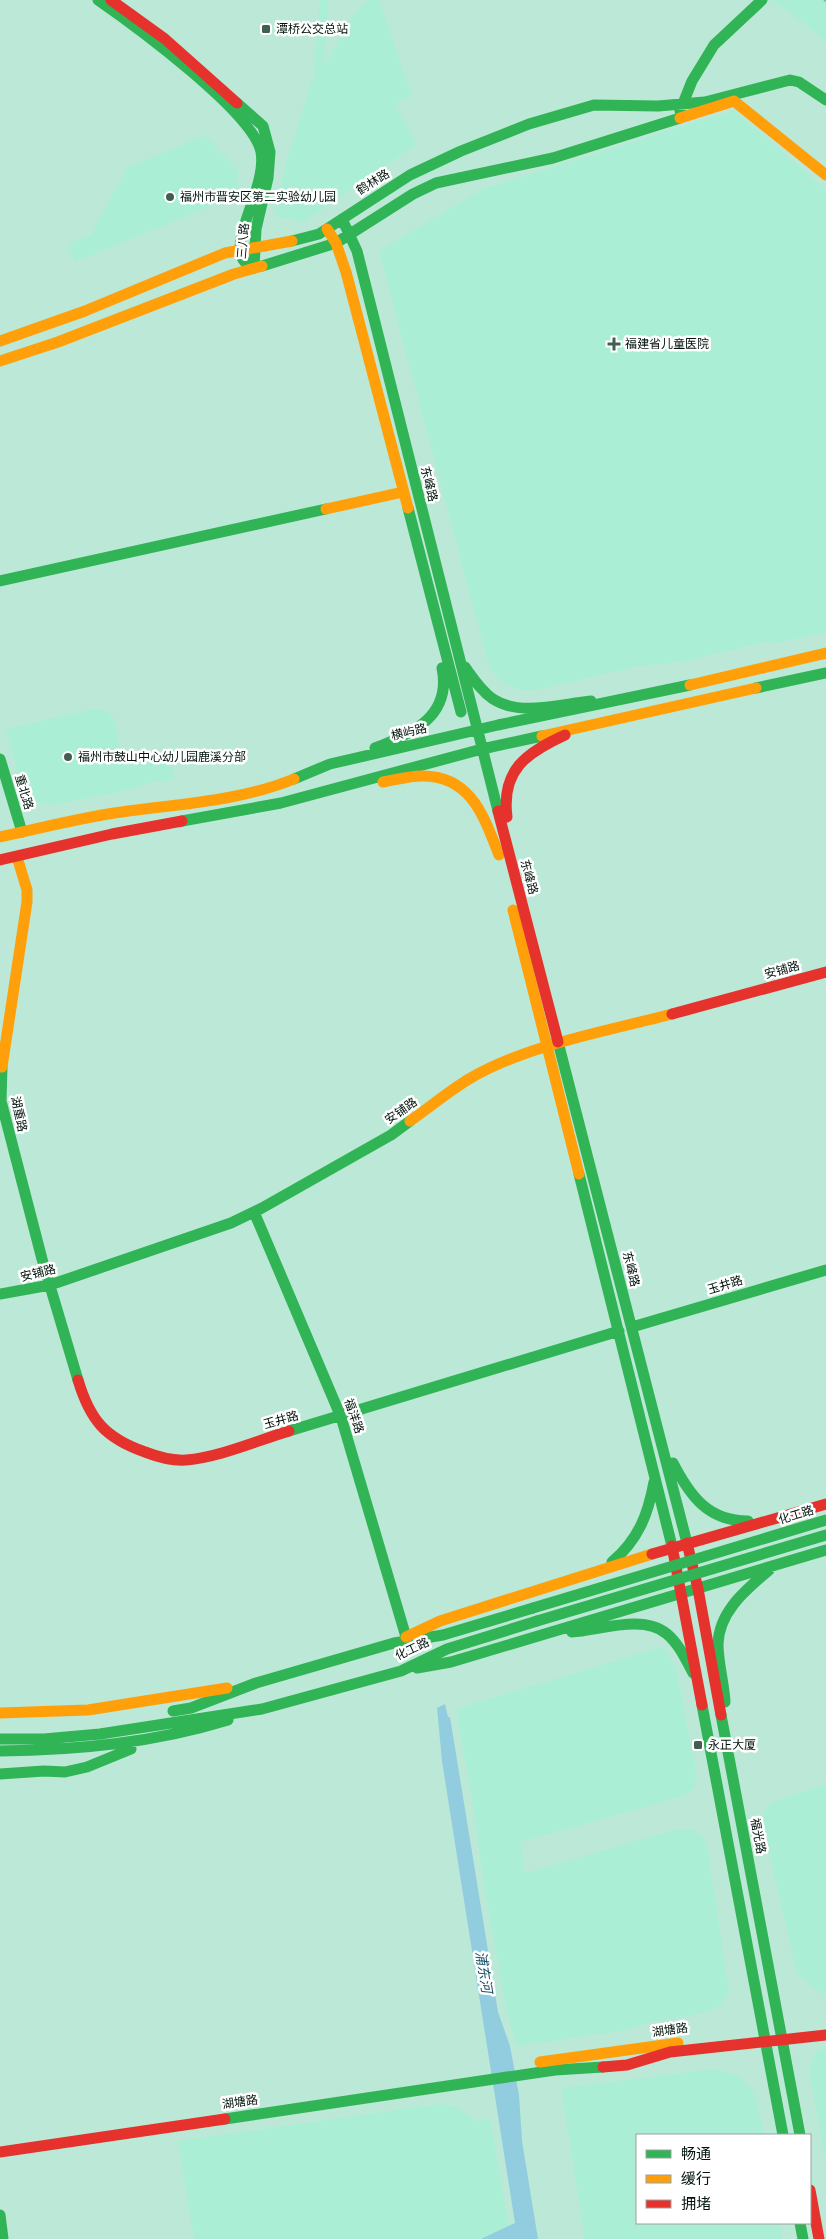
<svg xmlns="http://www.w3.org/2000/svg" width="826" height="2239" viewBox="0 0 826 2239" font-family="'Public Sans','Noto Sans SC',sans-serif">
<rect width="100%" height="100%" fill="#bce8d7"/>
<path fill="#aaefd5" d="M 320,0 L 328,0 L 324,66 L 351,19 L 367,0 L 379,0 L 412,96 L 395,104 L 417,144 L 304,222 L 275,216 L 277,200 L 288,157 L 314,73 Z
M 771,0 L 826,0 L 826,42 L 796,17 Z
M 734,110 L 826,190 L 826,632 L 772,644 L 768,641 L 687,661 L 639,666 L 544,688 L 527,691 L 514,688 L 503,683 L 492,671 L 487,659 L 379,251 L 483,189 Z
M 204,135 L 239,171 L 237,189 L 233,194 L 225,200 L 75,262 L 68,244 L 91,235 L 127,168 Z
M 94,709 L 106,711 L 114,718 L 122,757 L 126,766 L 170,756 L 175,780 L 152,782 L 127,790 L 53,805 L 39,803 L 30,798 L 21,784 L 6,729 Z
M 662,1647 L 675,1664 L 696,1772 L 695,1785 L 691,1791 L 684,1796 L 520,1842 L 525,1873 L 677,1829 L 693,1830 L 700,1834 L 707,1845 L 729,1992 L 722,2003 L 715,2009 L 704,2013 L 652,2022 L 621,2031 L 517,2046 L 506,2008 L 484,1885 L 471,1792 L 456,1709 Z
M 826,1784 L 826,1997 L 797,1974 L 762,1820 L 765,1809 L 773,1802 Z
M 826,2048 L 826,2163 L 809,2070 L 815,2054 L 819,2049 Z
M 713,2069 L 737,2075 L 751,2089 L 756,2097 L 764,2135 L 637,2135 L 637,2223 L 779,2223 L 782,2239 L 585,2239 L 561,2088 Z
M 439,2104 L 456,2107 L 477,2121 L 490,2119 L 511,2239 L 194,2239 L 178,2141 Z"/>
<path fill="#91cddf" d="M 445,1704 L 448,1717 L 450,1717 L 498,2012 L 510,2046 L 519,2095 L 522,2141 L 538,2239 L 481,2239 L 515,2223 L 442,1761 L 437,1708 Z"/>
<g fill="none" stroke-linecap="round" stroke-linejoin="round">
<path stroke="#30b455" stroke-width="11" d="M 98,0 C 134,25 253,112 261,152 C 267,183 234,233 241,255 C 243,262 248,265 254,268 L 256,229 L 268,178 L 270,152 L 263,126 L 237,103
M 680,111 L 692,81 L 714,45 L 762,0
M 342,219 L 357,251 L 498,811
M 292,241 L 319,234 L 410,175 L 461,151 L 529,124 L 594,105 L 658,106 L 705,102 L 790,80 L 799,82 L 826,100
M 262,266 L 336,243 L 413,194 L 436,183 L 553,158 L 680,118
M 408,508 L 461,712
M 0,581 L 326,509
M 465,667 C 473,678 481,691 493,699 C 521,717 560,704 591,701
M 756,688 L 826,673
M 375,748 C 412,734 452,716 442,668
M 0,759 L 22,832
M 294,779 L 330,764 L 498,725 L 690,685
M 182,821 L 281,803 L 482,749 L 542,736
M 558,1042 L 687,1543
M 2,1067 L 1,1101 L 42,1259 L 78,1380
M 579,1174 L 672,1546
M 254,1212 L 341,1417 L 406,1637
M 0,1294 L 50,1285 L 231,1223 L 262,1208 L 391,1135 L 410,1121
M 632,1327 L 826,1270
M 289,1431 L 619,1331
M 673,1463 C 690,1496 708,1521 748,1521
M 612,1562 C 638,1540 648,1515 654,1482
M 572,1632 C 600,1630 644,1614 667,1634 C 679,1644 686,1660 693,1673
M 417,1668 L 451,1662 L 826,1550
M 725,1702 C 724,1683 718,1663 718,1644 C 719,1611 746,1590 769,1570
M 702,1705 L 783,2135
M 173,1711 L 191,1708 L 256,1683 L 394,1643 L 443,1635 L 533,1608
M 721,1715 L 800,2135
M 0,1739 L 44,1739 L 100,1734 L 262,1709 L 401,1671 L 447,1649 L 537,1621
M 0,1751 C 78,1750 153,1743 228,1720
M 0,1774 L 44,1771 L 65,1772 L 87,1767 L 131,1749
M 225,2119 L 555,2070 L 603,2067
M 0,2215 L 3,2239
M 800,2223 L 803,2239"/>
<path stroke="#ff9f0a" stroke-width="11" d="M 680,118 L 734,101 L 826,175
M 327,229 L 336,243 L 346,272 L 408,508
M 0,341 L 85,311 L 225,253 L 292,241
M 0,361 L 58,342 L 234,274 L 262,266
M 326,509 L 403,492
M 690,685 L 826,653
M 542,736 L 756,688
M 383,782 C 396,780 409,776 421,776 C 471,775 484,817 499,855
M 0,837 C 36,829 72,820 108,814 C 171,804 235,803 294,779
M 513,910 L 579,1174
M 2,1067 L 27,902 L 27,890 L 17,857
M 410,1121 C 430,1107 449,1091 469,1079 C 526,1045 608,1031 672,1014
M 406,1637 L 440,1621 L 652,1554
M 0,1713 L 88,1710 L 227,1688
M 540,2062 L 678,2043"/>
<path stroke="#e5322d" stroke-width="11" d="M 111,0 L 165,39 L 237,103
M 498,811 L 558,1042
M 507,817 C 501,770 526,753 565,735
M 0,860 L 112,834 L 182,821
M 672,1014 L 826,972
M 78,1380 C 90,1420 105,1438 145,1452 C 158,1457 171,1461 186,1460 C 220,1457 256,1441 289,1431
M 687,1543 L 698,1589 L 721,1715
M 672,1546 L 702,1705
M 652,1554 L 826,1504
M 603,2067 L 627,2065 L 670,2052 L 826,2035
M 0,2152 L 225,2119
M 810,2190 L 819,2239"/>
<path stroke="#93aca5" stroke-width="2.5" stroke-dasharray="2.5 5" stroke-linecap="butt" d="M 824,0 L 826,1"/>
<path stroke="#30b455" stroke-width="11" d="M 533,1608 L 826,1520
M 537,1621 L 826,1535"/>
</g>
<g fill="#425e52" stroke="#fff" stroke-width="2">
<rect x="261" y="24" width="10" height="10" rx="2.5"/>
<circle cx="170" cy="197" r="5"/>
<path d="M611.5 336.5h5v5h5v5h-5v5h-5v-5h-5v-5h5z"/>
<circle cx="68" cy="757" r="5"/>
<rect x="693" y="1740" width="10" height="10" rx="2.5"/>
</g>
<g text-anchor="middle" stroke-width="5" stroke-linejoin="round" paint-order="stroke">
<g font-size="12" fill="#00130b" stroke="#fff" text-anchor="start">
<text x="276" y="33">潭桥公交总站</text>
<text x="180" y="201">福州市晋安区第二实验幼儿园</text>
<text x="625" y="348">福建省儿童医院</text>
<text x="78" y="761">福州市鼓山中心幼儿园鹿溪分部</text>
<text x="708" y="1749">永正大厦</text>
</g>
<g font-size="12" fill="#00130b" stroke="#fff">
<text transform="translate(373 182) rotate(-32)" y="4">鹤林路</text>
<text transform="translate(243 241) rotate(-85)" y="4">三八路</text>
<text transform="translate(429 484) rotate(76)" y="4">东峰路</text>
<text transform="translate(409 732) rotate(-13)" y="4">横屿路</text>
<text transform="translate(24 792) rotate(73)" y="4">重北路</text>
<text transform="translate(529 877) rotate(75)" y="4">东峰路</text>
<text transform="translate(782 970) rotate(-15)" y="4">安铺路</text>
<text transform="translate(401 1111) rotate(-35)" y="4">安铺路</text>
<text transform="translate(19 1114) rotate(78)" y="4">湖重路</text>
<text transform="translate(631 1269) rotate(76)" y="4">东峰路</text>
<text transform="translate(38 1273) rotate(-14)" y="4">安铺路</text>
<text transform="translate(725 1285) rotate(-17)" y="4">玉井路</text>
<text transform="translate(354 1416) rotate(71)" y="4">福洋路</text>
<text transform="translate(281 1420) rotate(-16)" y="4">玉井路</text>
<text transform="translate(796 1515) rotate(-17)" y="4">化工路</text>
<text transform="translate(412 1649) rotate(-25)" y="4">化工路</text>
<text transform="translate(758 1836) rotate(79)" y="4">福光路</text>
<text transform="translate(670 2030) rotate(-8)" y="4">湖塘路</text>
<text transform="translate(240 2102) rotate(-8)" y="4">湖塘路</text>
</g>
<g font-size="14" font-style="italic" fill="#1b5168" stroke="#fff">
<text transform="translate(484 1972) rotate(81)" y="5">浦东河</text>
</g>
</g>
<rect x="636" y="2134" width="175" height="90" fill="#ffffff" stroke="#99a19d"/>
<rect x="646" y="2150" width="25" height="8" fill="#30b455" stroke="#99a19d"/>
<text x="681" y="2159" font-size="15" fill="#00130b">畅通</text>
<rect x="646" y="2175" width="25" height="8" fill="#ff9f0a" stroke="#99a19d"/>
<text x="681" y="2184" font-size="15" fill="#00130b">缓行</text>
<rect x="646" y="2200" width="25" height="8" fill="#e5322d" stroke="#99a19d"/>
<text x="681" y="2209" font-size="15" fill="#00130b">拥堵</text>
</svg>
